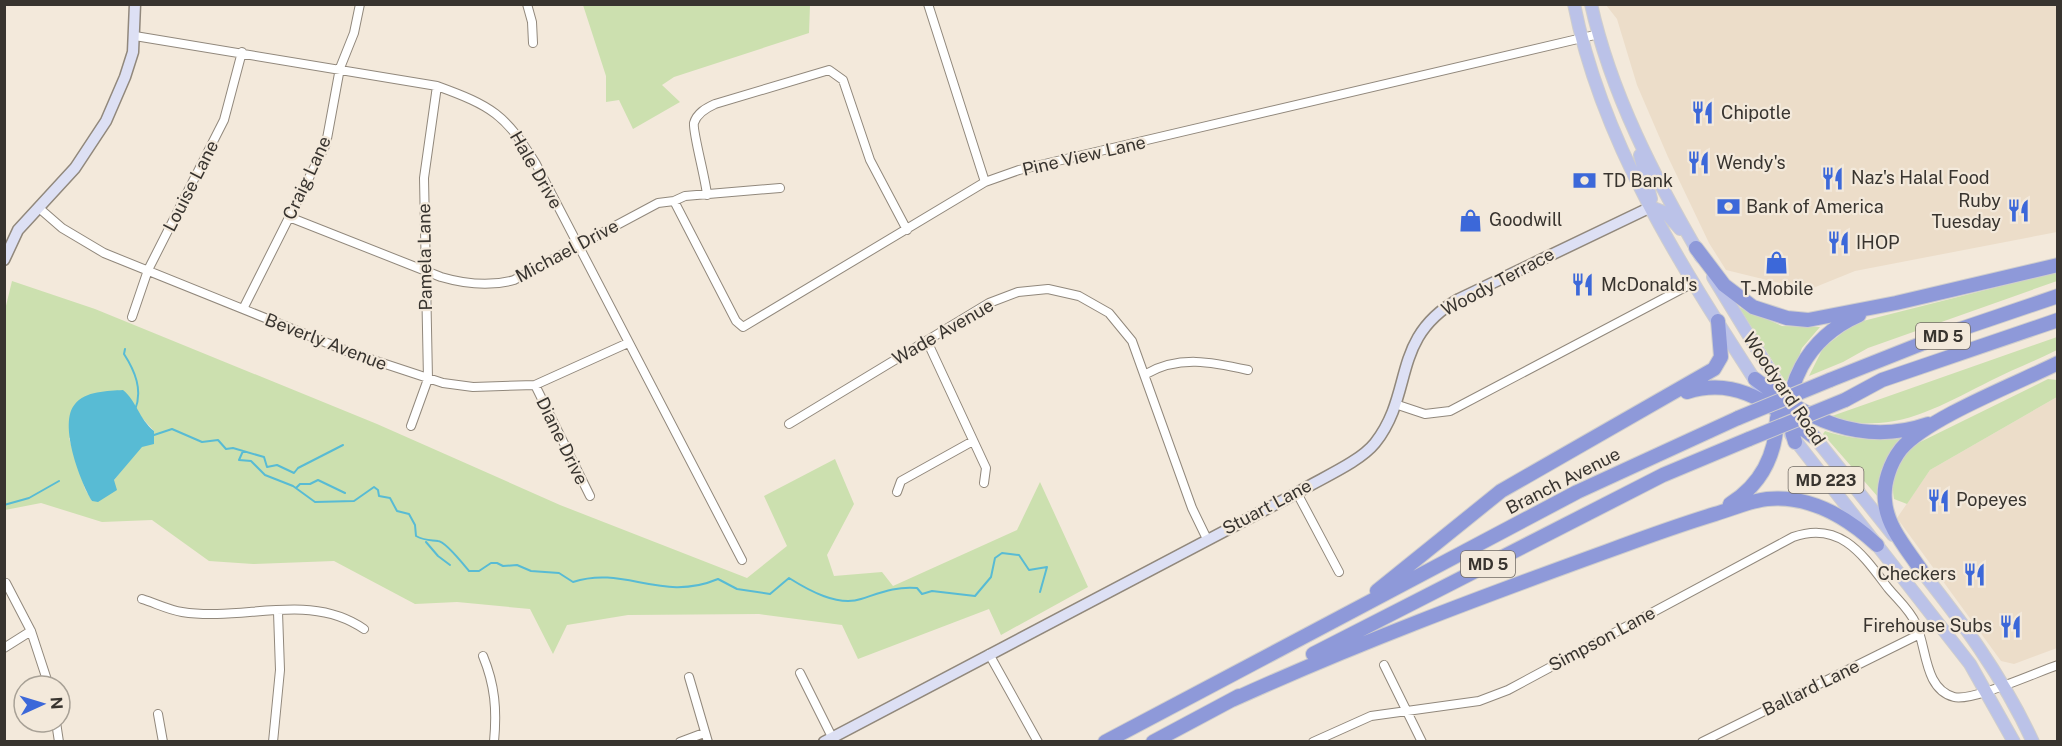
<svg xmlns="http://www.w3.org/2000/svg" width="2062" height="746" viewBox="0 0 2062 746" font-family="'Public Sans',sans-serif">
<rect width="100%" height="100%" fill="#f3e9db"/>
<path fill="#ecddc9" d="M 1606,5 L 2057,5 L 2057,232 L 1855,271 L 1808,290 L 1726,270 L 1709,243 L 1668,157 L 1637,85 L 1617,19 Z
M 2057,397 L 2057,648 L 2014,664 L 2001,661 L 1897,518 L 1930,470 Z"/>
<path fill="#cce0af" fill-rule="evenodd" d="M 583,5 L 810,5 L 809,33 L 674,77 L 662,85 L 680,102 L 633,129 L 619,100 L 606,102 L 606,76 Z
M 2057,272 L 2057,281 L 1868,348 L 1843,362 L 1809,376 L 1823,348 L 1855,323 Z
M 12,281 L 95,309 L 377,424 L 560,505 L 747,578 L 787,546 L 764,496 L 835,459 L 854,504 L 827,555 L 834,576 L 882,572 L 893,586 L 1017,530 L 1040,482 L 1088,587 L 1001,635 L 989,609 L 858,659 L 842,625 L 759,614 L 628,615 L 567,625 L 553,654 L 530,609 L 457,602 L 415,604 L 334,561 L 253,564 L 209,561 L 152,520 L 102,522 L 41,503 L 5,510 L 4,314 ZM 133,403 L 135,410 L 154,431 L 114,480 L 92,501 L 85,489 L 69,438 Z
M 1739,307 L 1782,326 L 1820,327 L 1802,348 L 1790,380 L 1785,381 Z
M 2057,337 L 2057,350 C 2035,361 2012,370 1990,381 C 1940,406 1889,438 1832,416 Z
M 2048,379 L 2057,380 L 2057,397 L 1930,470 L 1907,504 L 1894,499 C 1890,478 1898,464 1910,447 Z
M 1825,431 C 1851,439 1874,441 1901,439 L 1881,470 L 1878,497 L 1823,434 Z"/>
<path fill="#58bbd4" d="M 123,390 C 136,400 139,419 154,431 L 154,444 L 142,447 L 114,480 L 117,490 L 98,502 L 92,501 C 80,481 58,423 75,404 C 85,391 108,391 123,390 Z"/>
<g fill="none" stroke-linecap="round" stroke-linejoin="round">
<path stroke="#58bbd4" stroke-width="2" d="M 125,349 L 124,354 C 135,371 143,390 135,410
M 154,435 L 172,429 L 202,442 L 218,440 L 226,449 L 233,448 L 264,457 L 267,467 L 277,465 L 294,473 L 298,468 L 343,445
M 243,451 L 239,460 L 251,461 L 265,475 L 293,486 L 315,502 L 354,501 L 374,487 L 378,490 L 379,496 L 390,498 L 397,511 L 409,514 L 415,525 L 416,536 C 425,541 430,540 438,541 C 445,541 464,565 469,571 L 479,571 L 491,563 L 497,563 L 503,566 L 517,565 L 531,571 L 559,573 L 573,582 C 625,565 661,603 718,579 L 737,589 L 770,594 L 789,578 C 808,590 838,607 861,599 C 880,593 896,586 917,588 L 922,594 L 932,591 L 975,596 L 991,577 L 995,558 L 1002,553 L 1019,555 L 1029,570 L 1047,567 L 1040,592
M 296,488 L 300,484 L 310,484 L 318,480 L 345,493
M 4,505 L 29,498 L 59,481
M 426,542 L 438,556 L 450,565"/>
<defs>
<path id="street" d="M 527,4 L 532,22 L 533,43
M 928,4 L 985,182
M 135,36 L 437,86 C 492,106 505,114 536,164 L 742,560
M 707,195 C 706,180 692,130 694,123 C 697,113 706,108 715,104 L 829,70 L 843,80 L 870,160 L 907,230
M 674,201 L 736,321 L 743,327 L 985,182 L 1019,170 L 1599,34
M 39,208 L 62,228 L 104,253 L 352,353 L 443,383 L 473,387 L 535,385 L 628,343
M 289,217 L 441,277 C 465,284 489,287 514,280 L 658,203 L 674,201 L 685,196 L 780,188
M 243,309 L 326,144 L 340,68 L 354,33 L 360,4
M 132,317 L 148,270 L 224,120 L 242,52
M 927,341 L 986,468 L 984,483
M 1146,374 C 1179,355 1212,362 1248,370
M 535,385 L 590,496
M 1395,404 L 1425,414 L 1450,411 L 1693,283
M 789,424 L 989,303 L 1018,292 L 1048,289 L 1079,296 L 1109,313 L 1132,341 L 1192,508 L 1207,539
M 411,426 L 428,379 L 424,178 L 437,86
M 897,492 L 901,481 L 973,441
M 1297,493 L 1339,572
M 6,583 L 31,631 L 49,686
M 142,599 C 155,603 169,610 182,612 C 244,622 309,591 364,629
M 4,648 L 31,631
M 989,654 L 1038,742
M 483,656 C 495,685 497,710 494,742
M 1384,665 L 1422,742
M 800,673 L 832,737
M 689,677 L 708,742
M 158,714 L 163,742
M 56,722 L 59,742
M 273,742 L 280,670 L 278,612
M 680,742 L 704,733
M 1313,742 L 1371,716 L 1479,701 L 1508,690 L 1793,537 C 1840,520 1863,555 1888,588 C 1898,600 1910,610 1916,624 C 1927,648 1924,689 1954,697 C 1971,702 2037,672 2058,665
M 1702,742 L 1920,634"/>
<path id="secondary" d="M 4,260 L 18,230 L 75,168 L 106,121 L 125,77 L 133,52 L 135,4
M 824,742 L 1297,493 C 1319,479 1359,463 1375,443 C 1415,392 1390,338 1459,299 L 1651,207"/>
<path id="primary" d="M 1574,4 C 1602,145 1683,269 1760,388
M 1591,4 C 1611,94 1655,178 1701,257
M 1640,155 L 1651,199
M 1651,207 L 1666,213 L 1680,229
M 1713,277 L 1788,400
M 1808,429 L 1893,535
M 1791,435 L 1970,664 L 2014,742
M 1915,563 C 1961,620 2002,675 2033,742"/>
<path id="highway" d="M 1696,248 L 1724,285 L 1753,307 L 1787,318 L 1808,320 L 1896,303 L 2058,265
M 1755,379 C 1807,419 1861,447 1928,424
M 1830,380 L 1946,334 L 2058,296
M 1687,392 C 1740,375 1773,408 1814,437
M 1845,400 L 1882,380 L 2058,320
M 1795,442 C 1777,388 1809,337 1859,315
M 1730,504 C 1762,484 1776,455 1777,418
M 1921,570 C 1907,549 1887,527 1885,501 C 1883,484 1890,463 1901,449 C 1927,418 2018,383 2058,363
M 1377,591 L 1501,491 L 1714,369 L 1721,357 L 1718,321
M 1313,654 L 1663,475 L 1749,439
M 1232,700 C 1355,644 1481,597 1608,551 C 1643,538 1679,525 1715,514 C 1732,509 1749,501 1767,499 C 1810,495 1847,517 1877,545
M 1105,742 L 1577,492 L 1738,418
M 1153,742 L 1239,696"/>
</defs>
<use href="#street" stroke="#91887c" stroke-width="10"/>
<use href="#secondary" stroke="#91887c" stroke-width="13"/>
<use href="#primary" stroke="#cfcecd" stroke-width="14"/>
<use href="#highway" stroke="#cfcecd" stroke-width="16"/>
<use href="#street" stroke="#fff" stroke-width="8"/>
<use href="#secondary" stroke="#dde0f4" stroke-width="10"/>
<use href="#primary" stroke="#bbc2e8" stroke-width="12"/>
<use href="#highway" stroke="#8e99d9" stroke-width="14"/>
<defs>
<path id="highway-bridge" d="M 1738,418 L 1830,380
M 1749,439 L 1845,400"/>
</defs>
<use href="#highway-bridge" stroke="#cfcecd" stroke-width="16" stroke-linecap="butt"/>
<use href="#highway-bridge" stroke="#8e99d9" stroke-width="14"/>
</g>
<defs>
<symbol id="restaurant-bare" viewBox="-9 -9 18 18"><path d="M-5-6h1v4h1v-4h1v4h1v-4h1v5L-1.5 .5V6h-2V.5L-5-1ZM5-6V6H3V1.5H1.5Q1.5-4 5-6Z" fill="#3c68d9" stroke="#f3e9db" stroke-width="2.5" paint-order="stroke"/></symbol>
<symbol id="bank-bare" viewBox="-9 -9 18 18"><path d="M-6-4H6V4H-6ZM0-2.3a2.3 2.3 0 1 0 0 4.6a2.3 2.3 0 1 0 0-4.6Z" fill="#3c68d9" stroke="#f3e9db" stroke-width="2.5" paint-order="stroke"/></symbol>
<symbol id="shop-bare" viewBox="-9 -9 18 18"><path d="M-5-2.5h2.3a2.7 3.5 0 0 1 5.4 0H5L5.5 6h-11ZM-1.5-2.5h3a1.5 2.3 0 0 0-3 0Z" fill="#3c68d9" stroke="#f3e9db" stroke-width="2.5" paint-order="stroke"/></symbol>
</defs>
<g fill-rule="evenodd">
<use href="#restaurant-bare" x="1686" y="96" width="33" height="33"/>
<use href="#restaurant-bare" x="1682" y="146" width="33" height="33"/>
<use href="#restaurant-bare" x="1816" y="162" width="33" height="33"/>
<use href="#bank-bare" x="1568" y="164" width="33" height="33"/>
<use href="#bank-bare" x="1712" y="190" width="33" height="33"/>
<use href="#restaurant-bare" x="2002" y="194" width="33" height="33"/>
<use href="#shop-bare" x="1454" y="204" width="33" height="33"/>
<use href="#restaurant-bare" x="1822" y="226" width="33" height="33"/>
<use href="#shop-bare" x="1760" y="246" width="33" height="33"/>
<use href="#restaurant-bare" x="1566" y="268" width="33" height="33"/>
<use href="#restaurant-bare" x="1922" y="484" width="33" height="33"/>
<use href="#restaurant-bare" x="1958" y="558" width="33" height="33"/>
<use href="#restaurant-bare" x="1994" y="610" width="33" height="33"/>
</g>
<g text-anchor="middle" stroke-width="4.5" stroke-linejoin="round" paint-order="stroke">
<g fill="#f3e9db" stroke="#706a63" stroke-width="1.5">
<rect x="1916" y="323" width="54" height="26" rx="4.5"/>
<rect x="1788.5" y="467" width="75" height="26" rx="4.5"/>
<rect x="1461" y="551" width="54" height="26" rx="4.5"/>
</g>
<g font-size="16" font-weight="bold" fill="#38342f">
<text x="1943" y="342">MD 5</text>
<text x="1826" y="486">MD 223</text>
<text x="1488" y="570">MD 5</text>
</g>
<g font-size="18" fill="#38342f" stroke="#f3e9db" text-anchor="start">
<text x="1721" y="119">Chipotle</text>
<text x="1716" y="169">Wendy's</text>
<text x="1851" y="184">Naz's Halal Food</text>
<text x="1603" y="187">TD Bank</text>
<text x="2001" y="207" text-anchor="end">Ruby<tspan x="2001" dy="21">Tuesday</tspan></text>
<text x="1746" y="213">Bank of America</text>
<text x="1489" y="226">Goodwill</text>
<text x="1856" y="249">IHOP</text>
<text x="1601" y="291">McDonald's</text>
<text x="1777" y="295" text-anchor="middle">T-Mobile</text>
<text x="1956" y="506">Popeyes</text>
<text x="1956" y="580" text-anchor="end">Checkers</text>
<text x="1992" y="632" text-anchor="end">Firehouse Subs</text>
</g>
<g font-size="18" fill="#38342f" stroke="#f3e9db">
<text transform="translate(1084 156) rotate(-13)" y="6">Pine View Lane</text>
<text transform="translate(536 170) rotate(60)" y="6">Hale Drive</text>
<text transform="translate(307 178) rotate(-65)" y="6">Craig Lane</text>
<text transform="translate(191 186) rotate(-63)" y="6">Louise Lane</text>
<text transform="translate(567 251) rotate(-28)" y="6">Michael Drive</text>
<text transform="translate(425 257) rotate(-91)" y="6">Pamela Lane</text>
<text transform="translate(1498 282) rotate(-28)" y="6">Woody Terrace</text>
<text transform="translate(943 332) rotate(-30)" y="6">Wade Avenue</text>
<text transform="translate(326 342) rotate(21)" y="6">Beverly Avenue</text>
<text transform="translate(1784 389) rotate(56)" y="6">Woodyard Road</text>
<text transform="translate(562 441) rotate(64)" y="6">Diane Drive</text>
<text transform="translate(1563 481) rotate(-27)" y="6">Branch Avenue</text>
<text transform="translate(1267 507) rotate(-28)" y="6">Stuart Lane</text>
<text transform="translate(1602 639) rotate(-28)" y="6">Simpson Lane</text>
<text transform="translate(1811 688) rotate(-26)" y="6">Ballard Lane</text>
</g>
</g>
<rect width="2062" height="746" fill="none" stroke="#38342f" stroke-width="12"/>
<g transform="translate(42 704) rotate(86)"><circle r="28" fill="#f3e9db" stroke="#a8a196" stroke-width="1.5"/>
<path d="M0-4.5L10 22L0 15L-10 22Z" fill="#3c68d9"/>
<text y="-9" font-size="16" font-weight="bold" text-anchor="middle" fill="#38342f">N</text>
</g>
</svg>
